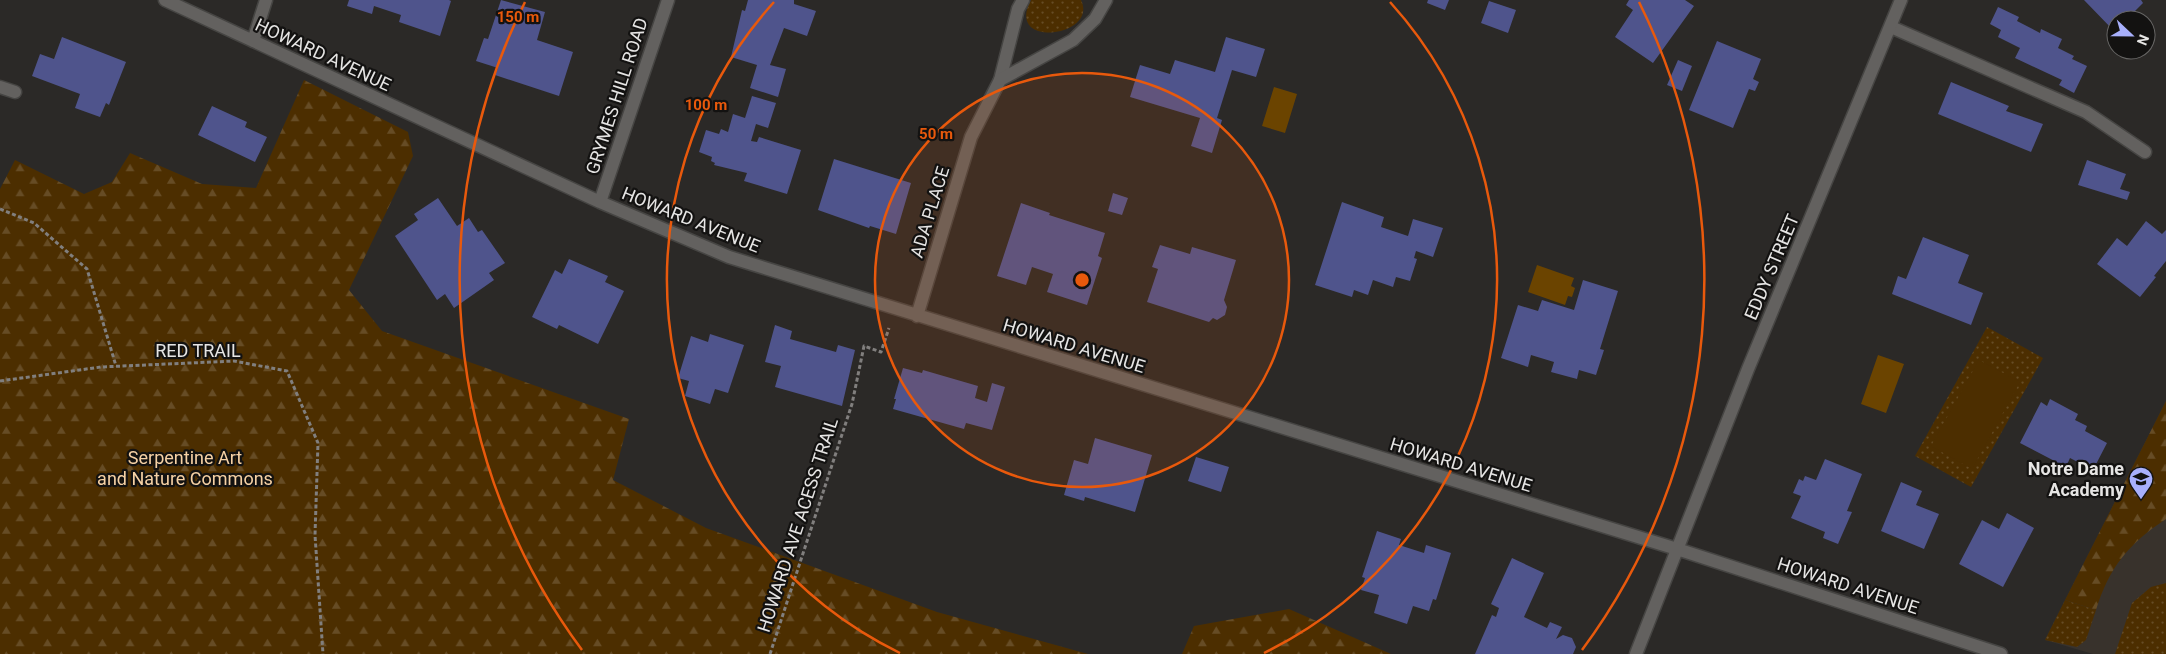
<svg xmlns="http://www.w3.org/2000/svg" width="2166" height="654" viewBox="0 0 2166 654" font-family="Roboto,sans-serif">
<defs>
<pattern id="green-dots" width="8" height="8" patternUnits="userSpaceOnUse" patternTransform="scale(1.25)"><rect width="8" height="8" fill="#4c2e00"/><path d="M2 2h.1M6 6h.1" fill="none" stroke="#664c25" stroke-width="1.8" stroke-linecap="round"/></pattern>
<pattern id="forest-firs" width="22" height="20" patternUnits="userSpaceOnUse" patternTransform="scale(1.25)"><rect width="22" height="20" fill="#4c2e00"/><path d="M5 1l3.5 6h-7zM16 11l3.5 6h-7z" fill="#664c25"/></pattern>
</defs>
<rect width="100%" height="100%" fill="#2b2927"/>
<path fill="#38322c" d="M 2166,401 L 2166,654 L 2093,654 L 2045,640 Z"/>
<path fill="url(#green-dots)" d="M 1031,0 L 1081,0 C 1099,37 1004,49 1031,0 Z
M 1987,327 L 2043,358 L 1971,487 L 1915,456 Z
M 2166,583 L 2166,654 L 2115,654 L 2132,603 L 2151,587 Z
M 2065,600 L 2096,610 L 2086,640 L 2077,647 L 2045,640 Z"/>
<path fill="url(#forest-firs)" d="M 304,80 L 408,132 L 413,156 L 349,290 L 382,331 L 629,419 L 613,480 L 706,528 L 937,612 L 1088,654 L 0,654 L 0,189 L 15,160 L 84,194 L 112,182 L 130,153 L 202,184 L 256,188 Z
M 2166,401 L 2166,519 C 2128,544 2109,568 2096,610 L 2065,600 Z
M 1289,609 L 1391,654 L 1182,654 L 1194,626 Z"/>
<path fill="#4c2e00" d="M 1979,360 L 2020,382 L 1972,469 L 1931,446 Z"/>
<path fill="#6b4400" d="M 1274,87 L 1297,94 L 1285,133 L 1262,126 Z
M 1537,265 L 1574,278 L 1571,286 L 1575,288 L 1572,297 L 1568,296 L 1565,305 L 1528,292 Z
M 1878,355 L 1904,364 L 1886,413 L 1861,404 Z"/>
<path fill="#4f548c" d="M 349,0 L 449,0 L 451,1 L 440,36 L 399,22 L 401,15 L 374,6 L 372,14 L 347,6 Z
M 501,0 L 545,12 L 537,40 L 573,52 L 559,96 L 495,75 L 498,68 L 476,61 L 484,38 L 488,39 Z
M 748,0 L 794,0 L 794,4 L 816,11 L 807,36 L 784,28 L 770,65 L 786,69 L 778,97 L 750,88 L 757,65 L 731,57 L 742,10 L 745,11 Z
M 1428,0 L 1449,0 L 1445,10 L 1427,3 Z
M 1629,0 L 1685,0 L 1694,6 L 1653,63 L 1615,37 L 1633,10 L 1626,5 Z
M 2084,0 L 2141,0 L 2143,3 L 2126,20 L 2116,20 L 2114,31 Z
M 1489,1 L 1516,10 L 1508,33 L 1481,23 Z
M 1998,7 L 2019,17 L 2017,21 L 2040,33 L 2041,29 L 2062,39 L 2058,48 L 2074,56 L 2072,59 L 2087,66 L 2074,93 L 2059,85 L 2062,80 L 2015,58 L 2020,48 L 1998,37 L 2001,30 L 1990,24 Z
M 62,37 L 126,62 L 109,105 L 106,103 L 100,117 L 75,108 L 80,94 L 32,76 L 40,54 L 54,59 Z
M 1226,37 L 1265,49 L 1256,77 L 1232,70 L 1217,118 L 1222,120 L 1212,153 L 1191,146 L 1200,118 L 1130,97 L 1140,65 L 1170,74 L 1175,60 L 1215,72 Z
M 1717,41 L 1761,59 L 1753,79 L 1759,82 L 1755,91 L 1749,89 L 1733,128 L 1689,110 Z
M 1678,60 L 1692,66 L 1682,91 L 1667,85 Z
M 1951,82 L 2009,106 L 2006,111 L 2043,124 L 2031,152 L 1938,114 Z
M 752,96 L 776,103 L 768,128 L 756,124 L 751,141 L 757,142 L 759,137 L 801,150 L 787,194 L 744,181 L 747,173 L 714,165 L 715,163 L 711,161 L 712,157 L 699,152 L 706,130 L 719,134 L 721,129 L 728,132 L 733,114 L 745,118 Z
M 212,106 L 247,122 L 245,127 L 267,137 L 255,162 L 198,135 Z
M 834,159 L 911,183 L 896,234 L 870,226 L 869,228 L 818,210 Z
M 2087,160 L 2126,174 L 2120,189 L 2130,192 L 2127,200 L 2078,185 Z
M 1113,193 L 1128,198 L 1122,215 L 1108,211 Z
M 438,198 L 457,226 L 469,218 L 478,232 L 482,230 L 505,263 L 489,273 L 494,280 L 454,308 L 445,294 L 437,300 L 395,236 L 418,220 L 414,214 Z
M 1342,202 L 1384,217 L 1381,227 L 1408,236 L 1413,219 L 1443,228 L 1433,257 L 1416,251 L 1414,258 L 1417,259 L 1410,281 L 1396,277 L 1393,287 L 1373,280 L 1368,295 L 1354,290 L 1352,297 L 1315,285 Z
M 1021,203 L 1050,213 L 1049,215 L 1105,233 L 1098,256 L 1102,258 L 1087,305 L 1047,292 L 1053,274 L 1032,267 L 1026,285 L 997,276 Z
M 2146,221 L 2162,234 L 2166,230 L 2166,261 L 2154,276 L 2156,277 L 2140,297 L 2097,264 L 2117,238 L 2127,246 Z
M 1923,237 L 1969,255 L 1958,283 L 1983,293 L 1971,325 L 1892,294 L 1898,276 L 1906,279 Z
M 1160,245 L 1190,254 L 1192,247 L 1236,260 L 1224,300 L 1227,307 L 1225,315 L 1217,320 L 1213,318 L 1209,322 L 1147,302 L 1158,269 L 1152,267 Z
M 569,259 L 608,276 L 605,282 L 624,291 L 598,344 L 559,325 L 557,329 L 532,317 L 555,270 L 562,274 Z
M 1583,280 L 1618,291 L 1600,349 L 1604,350 L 1596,375 L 1579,370 L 1577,379 L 1551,372 L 1554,362 L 1531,355 L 1528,367 L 1501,358 L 1518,305 L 1538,311 L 1542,300 L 1574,310 Z
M 775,325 L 792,331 L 790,339 L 836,352 L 838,345 L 855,350 L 842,406 L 775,387 L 781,366 L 765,362 Z
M 710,334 L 744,345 L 728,393 L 715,389 L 710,404 L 685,396 L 689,381 L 678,378 L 691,336 L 708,342 Z
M 903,368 L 922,373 L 923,370 L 978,386 L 975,398 L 987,402 L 992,383 L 1005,387 L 992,430 L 966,423 L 964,429 L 893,409 L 896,399 L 894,399 Z
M 2050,399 L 2078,414 L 2075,420 L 2087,426 L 2085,431 L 2107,443 L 2093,470 L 2070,458 L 2066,467 L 2020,443 L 2041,402 L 2047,406 Z
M 1095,438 L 1152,455 L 1135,512 L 1085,497 L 1084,501 L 1064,495 L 1074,460 L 1088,464 Z
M 1196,457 L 1229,467 L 1221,492 L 1188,481 Z
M 1825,459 L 1862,474 L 1847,511 L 1852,512 L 1838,544 L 1823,538 L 1825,532 L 1791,518 L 1801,496 L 1793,493 L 1799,479 L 1803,481 L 1805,476 L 1816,480 Z
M 1901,482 L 1922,491 L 1916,505 L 1939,514 L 1924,549 L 1881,531 Z
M 2007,513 L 2034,528 L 2003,587 L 1959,564 L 1982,520 L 1999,529 Z
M 1377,531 L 1401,539 L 1399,545 L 1424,553 L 1426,545 L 1451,553 L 1436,600 L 1433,599 L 1429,611 L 1413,606 L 1407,624 L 1374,613 L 1379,595 L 1361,590 L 1365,578 L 1362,577 Z
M 1512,558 L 1544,573 L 1524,617 L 1547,628 L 1550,622 L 1562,627 L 1556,639 L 1563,635 L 1572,638 L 1576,647 L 1573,654 L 1475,654 L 1492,615 L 1496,617 L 1499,608 L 1491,604 Z"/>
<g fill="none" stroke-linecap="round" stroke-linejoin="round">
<defs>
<path id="lane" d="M 1891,27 L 2086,112 L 2145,152
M 1000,80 L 1018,9 L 1023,0
M 0,87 L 15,92"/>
<path id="street" d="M 165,0 L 600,202 L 729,257 L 1677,549 L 2001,654
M 253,41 L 266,0
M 600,202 L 668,0
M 917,316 L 971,137 L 1000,80 L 1073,40 L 1095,19 L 1106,0
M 1636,654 L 1748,369 L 1901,0"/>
</defs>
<use href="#lane" stroke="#464543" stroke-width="15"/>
<use href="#street" stroke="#464543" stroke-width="15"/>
<path stroke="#817f7e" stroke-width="3" stroke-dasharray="4 2.5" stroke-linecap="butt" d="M 0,209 L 34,223 L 87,269 L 116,366
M 0,381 L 101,367 L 234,361 L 287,371 L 318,443 L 315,535 L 323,654
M 770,654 L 852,404 L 864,346 L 881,352 L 889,328"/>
<use href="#lane" stroke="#63615f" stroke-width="12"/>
<use href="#street" stroke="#63615f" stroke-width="12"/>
</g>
<circle cx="1082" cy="280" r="207" fill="#e8590c" fill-opacity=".12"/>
<g fill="none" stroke="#e8590c" stroke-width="2.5">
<circle cx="1082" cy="280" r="207"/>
<path d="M900 653A415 415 0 0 1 774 2M1390 2A415 415 0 0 1 1264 653"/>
<path d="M582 650A622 622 0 0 1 525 2M1639 2A622 622 0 0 1 1582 650"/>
</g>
<defs>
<symbol id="school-pin" viewBox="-11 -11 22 30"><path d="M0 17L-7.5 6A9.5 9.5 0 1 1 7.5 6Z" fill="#a8b0fc" stroke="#131211"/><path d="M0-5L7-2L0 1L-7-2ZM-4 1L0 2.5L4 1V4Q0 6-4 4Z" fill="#111"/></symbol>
</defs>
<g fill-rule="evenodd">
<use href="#school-pin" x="2127" y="465" width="28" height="38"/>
</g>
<g text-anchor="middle" stroke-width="4.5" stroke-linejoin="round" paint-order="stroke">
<g font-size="18" fill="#e6e5e4" stroke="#131211">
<text transform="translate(323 55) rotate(25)" y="6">HOWARD AVENUE</text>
<text transform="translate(617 96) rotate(-72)" y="6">GRYMES HILL ROAD</text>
<text transform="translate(930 212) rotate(-73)" y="6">ADA PLACE</text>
<text transform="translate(691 220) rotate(22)" y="6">HOWARD AVENUE</text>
<text transform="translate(1772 267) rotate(-67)" y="6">EDDY STREET</text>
<text transform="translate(1074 346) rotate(17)" y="6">HOWARD AVENUE</text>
<text x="198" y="357">RED TRAIL</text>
<text transform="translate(1461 465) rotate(17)" y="6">HOWARD AVENUE</text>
<text transform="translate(798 525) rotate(-72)" y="6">HOWARD AVE ACESS TRAIL</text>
<text transform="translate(1848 586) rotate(18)" y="6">HOWARD AVENUE</text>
</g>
<g font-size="18" fill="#f6d1a4" stroke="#131211">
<text x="185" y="464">Serpentine Art<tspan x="185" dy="21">and Nature Commons</tspan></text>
</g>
<g font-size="18" font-weight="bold" fill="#e6e5e4" stroke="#131211" text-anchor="end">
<text x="2124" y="475">Notre Dame<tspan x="2124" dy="21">Academy</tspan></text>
</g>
</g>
<circle cx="1082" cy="280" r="8" fill="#e8590c" stroke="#131211" stroke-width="2.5"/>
<g font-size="15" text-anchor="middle" font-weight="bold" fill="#e8590c" stroke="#131211" stroke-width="4.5" stroke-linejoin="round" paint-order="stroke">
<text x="518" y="22">150 m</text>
<text x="706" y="110">100 m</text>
<text x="936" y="139">50 m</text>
</g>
<g transform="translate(2131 35) rotate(112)"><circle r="24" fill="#131211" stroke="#676665"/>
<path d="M0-4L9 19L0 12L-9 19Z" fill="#a8b0fc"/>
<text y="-8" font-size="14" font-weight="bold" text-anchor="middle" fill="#e6e5e4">N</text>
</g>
</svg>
